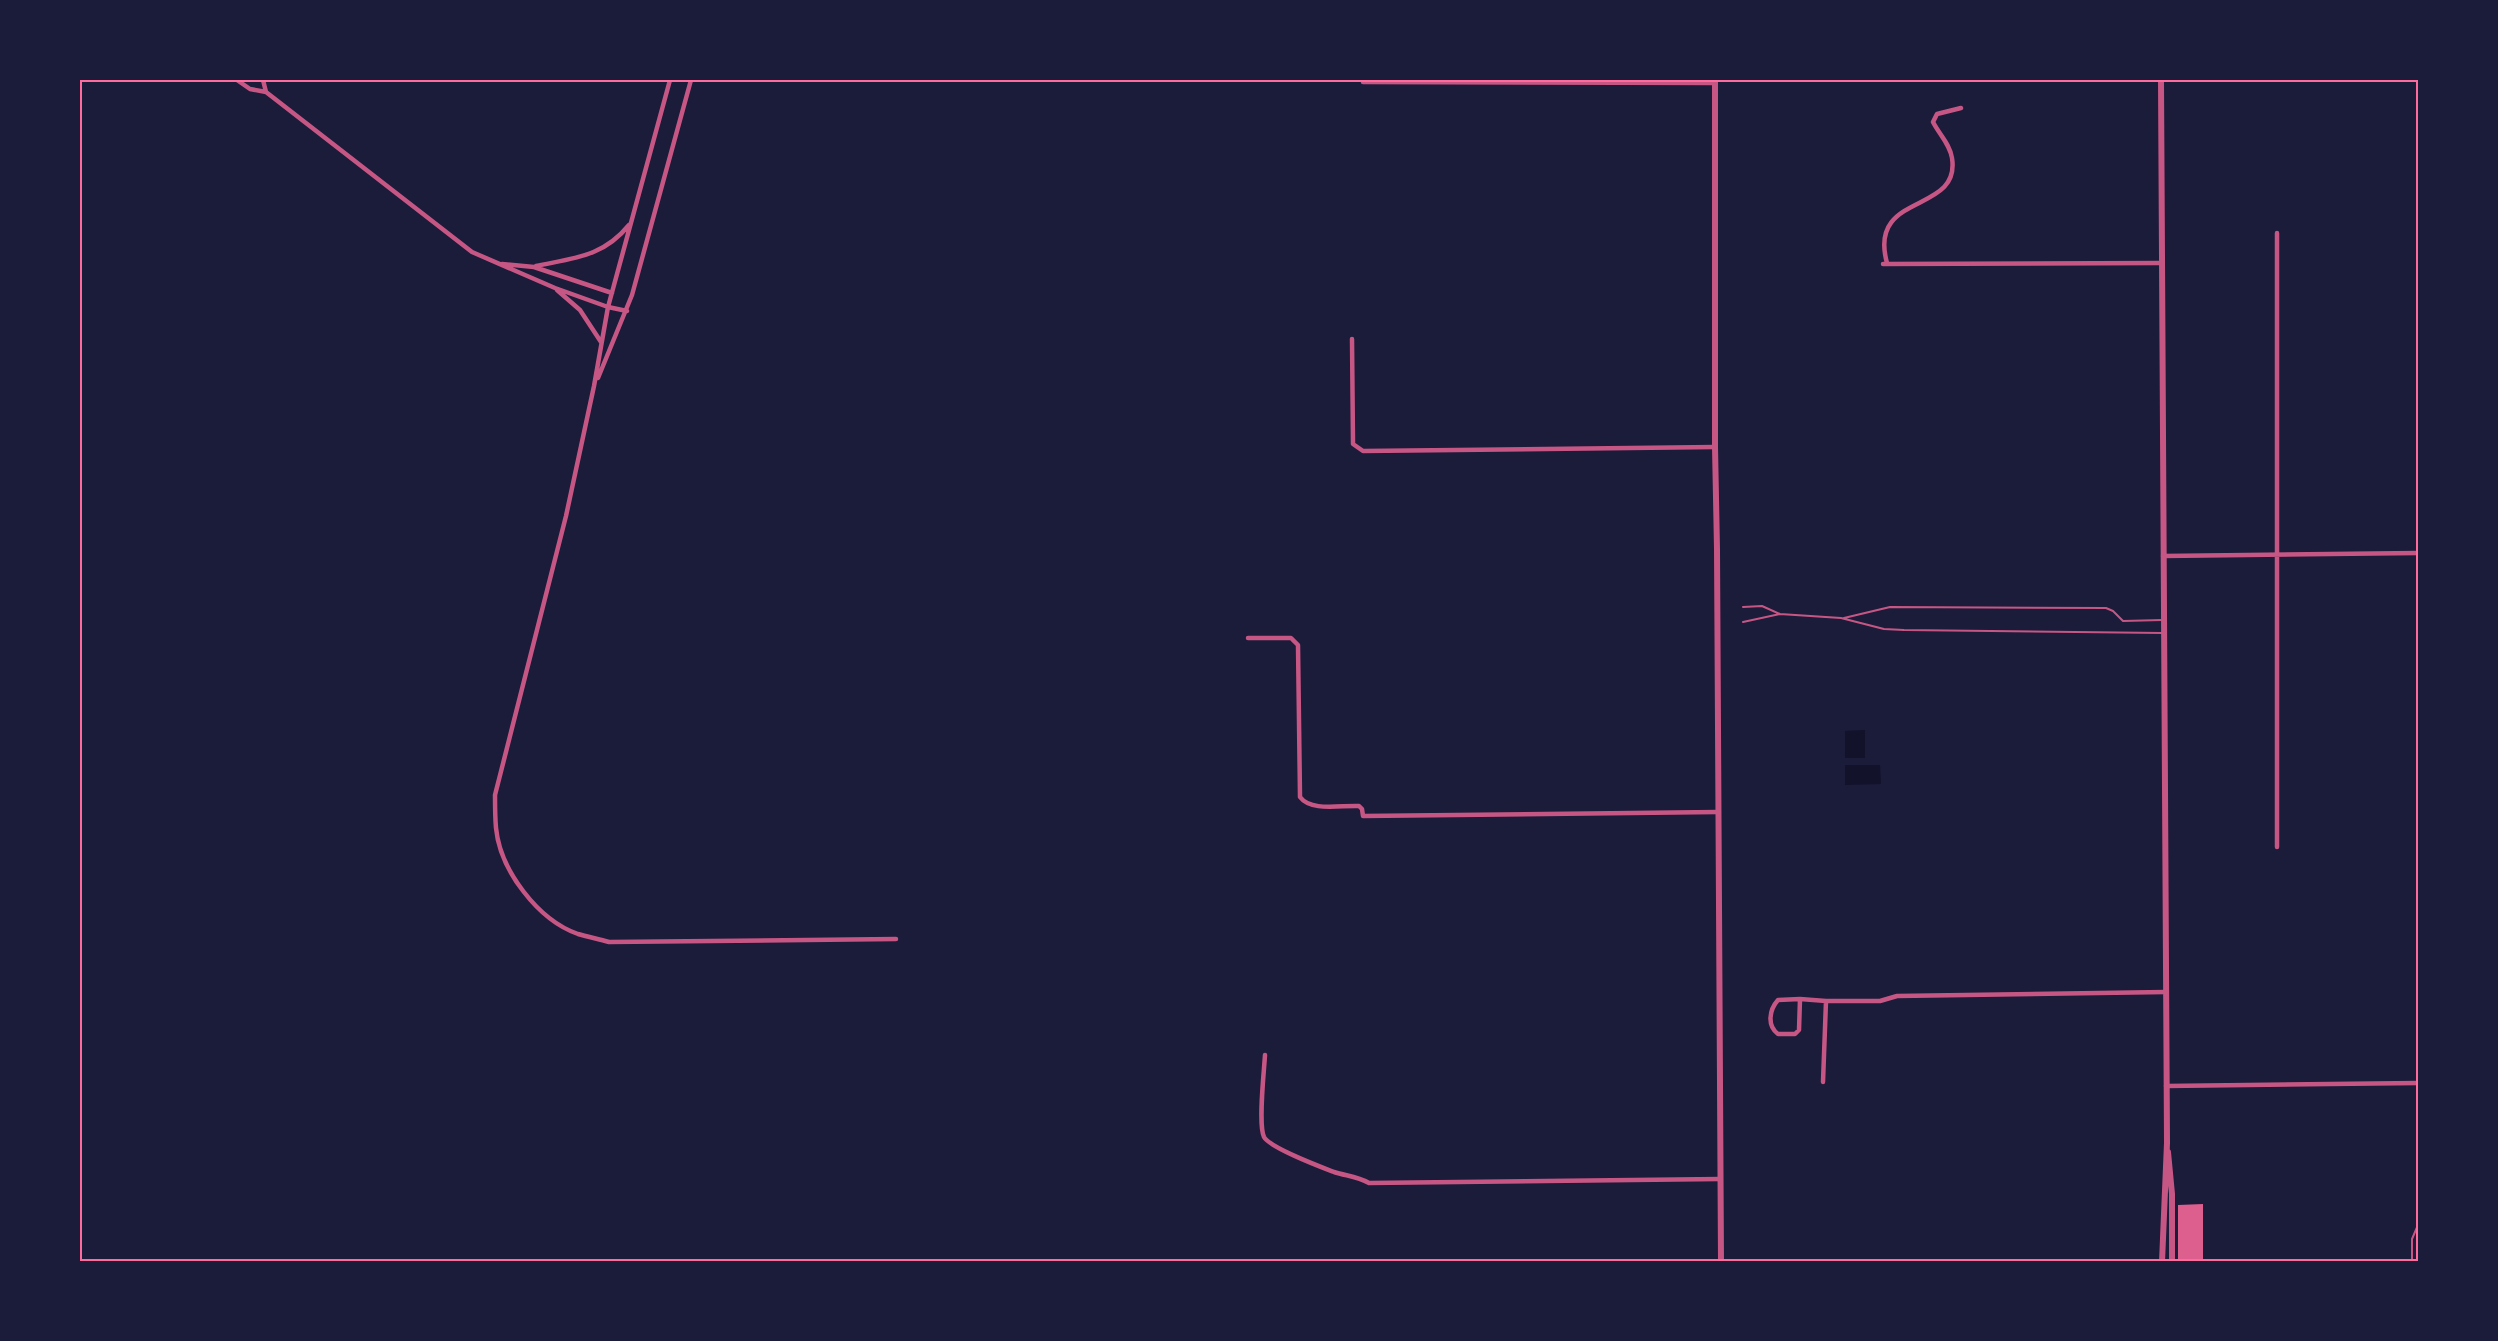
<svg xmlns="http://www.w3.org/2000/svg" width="2498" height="1341" viewBox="0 0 2498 1341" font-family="Karla,sans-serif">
<rect width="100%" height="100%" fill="#1b1b3a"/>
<path fill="#12122b" d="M 1865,730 L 1865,758 L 1845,758 L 1845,731 Z
M 1845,765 L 1880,765 L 1881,784 L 1845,785 Z"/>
<path fill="#dd5f8e" d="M 2203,1204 L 2203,1262 L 2178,1260 L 2178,1205 Z"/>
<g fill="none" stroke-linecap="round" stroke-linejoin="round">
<path stroke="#c65784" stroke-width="2" d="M 1743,607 L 1762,606 L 1780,614 L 1841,618 L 1884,629 L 1904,630 L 2163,633
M 1844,618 L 1890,607 L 2106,608 L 2113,611 L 2123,621 L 2162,620
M 1743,622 L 1780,614
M 2412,1262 L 2412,1239 L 2418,1225"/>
<path stroke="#c65784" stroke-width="4.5" d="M 237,80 L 250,89 L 266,92 L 472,252 L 555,288 L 608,307 L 627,311
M 263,80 L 266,92
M 670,80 L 608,307 L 594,386 L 566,516 L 495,795 C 495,806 495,817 496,828 C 500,870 538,920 578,934 C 588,937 599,939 609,942 L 896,939
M 1363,82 L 1715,83
M 2277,233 L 2277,847
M 1887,263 C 1867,191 1961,215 1952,158 C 1950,144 1939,134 1933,122 L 1937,114 L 1961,108
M 502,264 L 534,267 L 612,293
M 1883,264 L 2160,263
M 536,266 C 574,258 603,257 629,225
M 557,290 L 580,310 L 601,342
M 1352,339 L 1353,444 L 1363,451 L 1715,447
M 598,378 L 632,295 L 691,80
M 2163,556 L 2418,553
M 1248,638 L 1291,638 L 1298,645 L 1300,797 C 1311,812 1341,805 1359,806 L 1362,809 L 1363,816 L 1718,812
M 1800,999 L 1778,1000 C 1769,1010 1767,1026 1778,1034 L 1795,1034 L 1799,1030 L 1800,999 L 1826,1001 L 1823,1082
M 1826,1001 L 1880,1001 L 1897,996 L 2166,992
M 1265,1055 C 1264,1072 1258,1125 1264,1137 C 1270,1148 1321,1167 1334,1172 C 1346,1176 1357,1176 1369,1183 L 1720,1179
M 2166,1086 L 2418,1083"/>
<path stroke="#c65784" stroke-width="6" d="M 1715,80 L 1715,447 L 1717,549 L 1721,1262
M 2161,80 L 2167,1143 L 2162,1262
M 2168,1152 L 2172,1194 L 2172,1262"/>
</g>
<rect width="2498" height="1341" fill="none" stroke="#1b1b3a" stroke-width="162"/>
<rect x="81" y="81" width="2336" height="1179" fill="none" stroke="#ff6b9d" stroke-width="2"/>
</svg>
